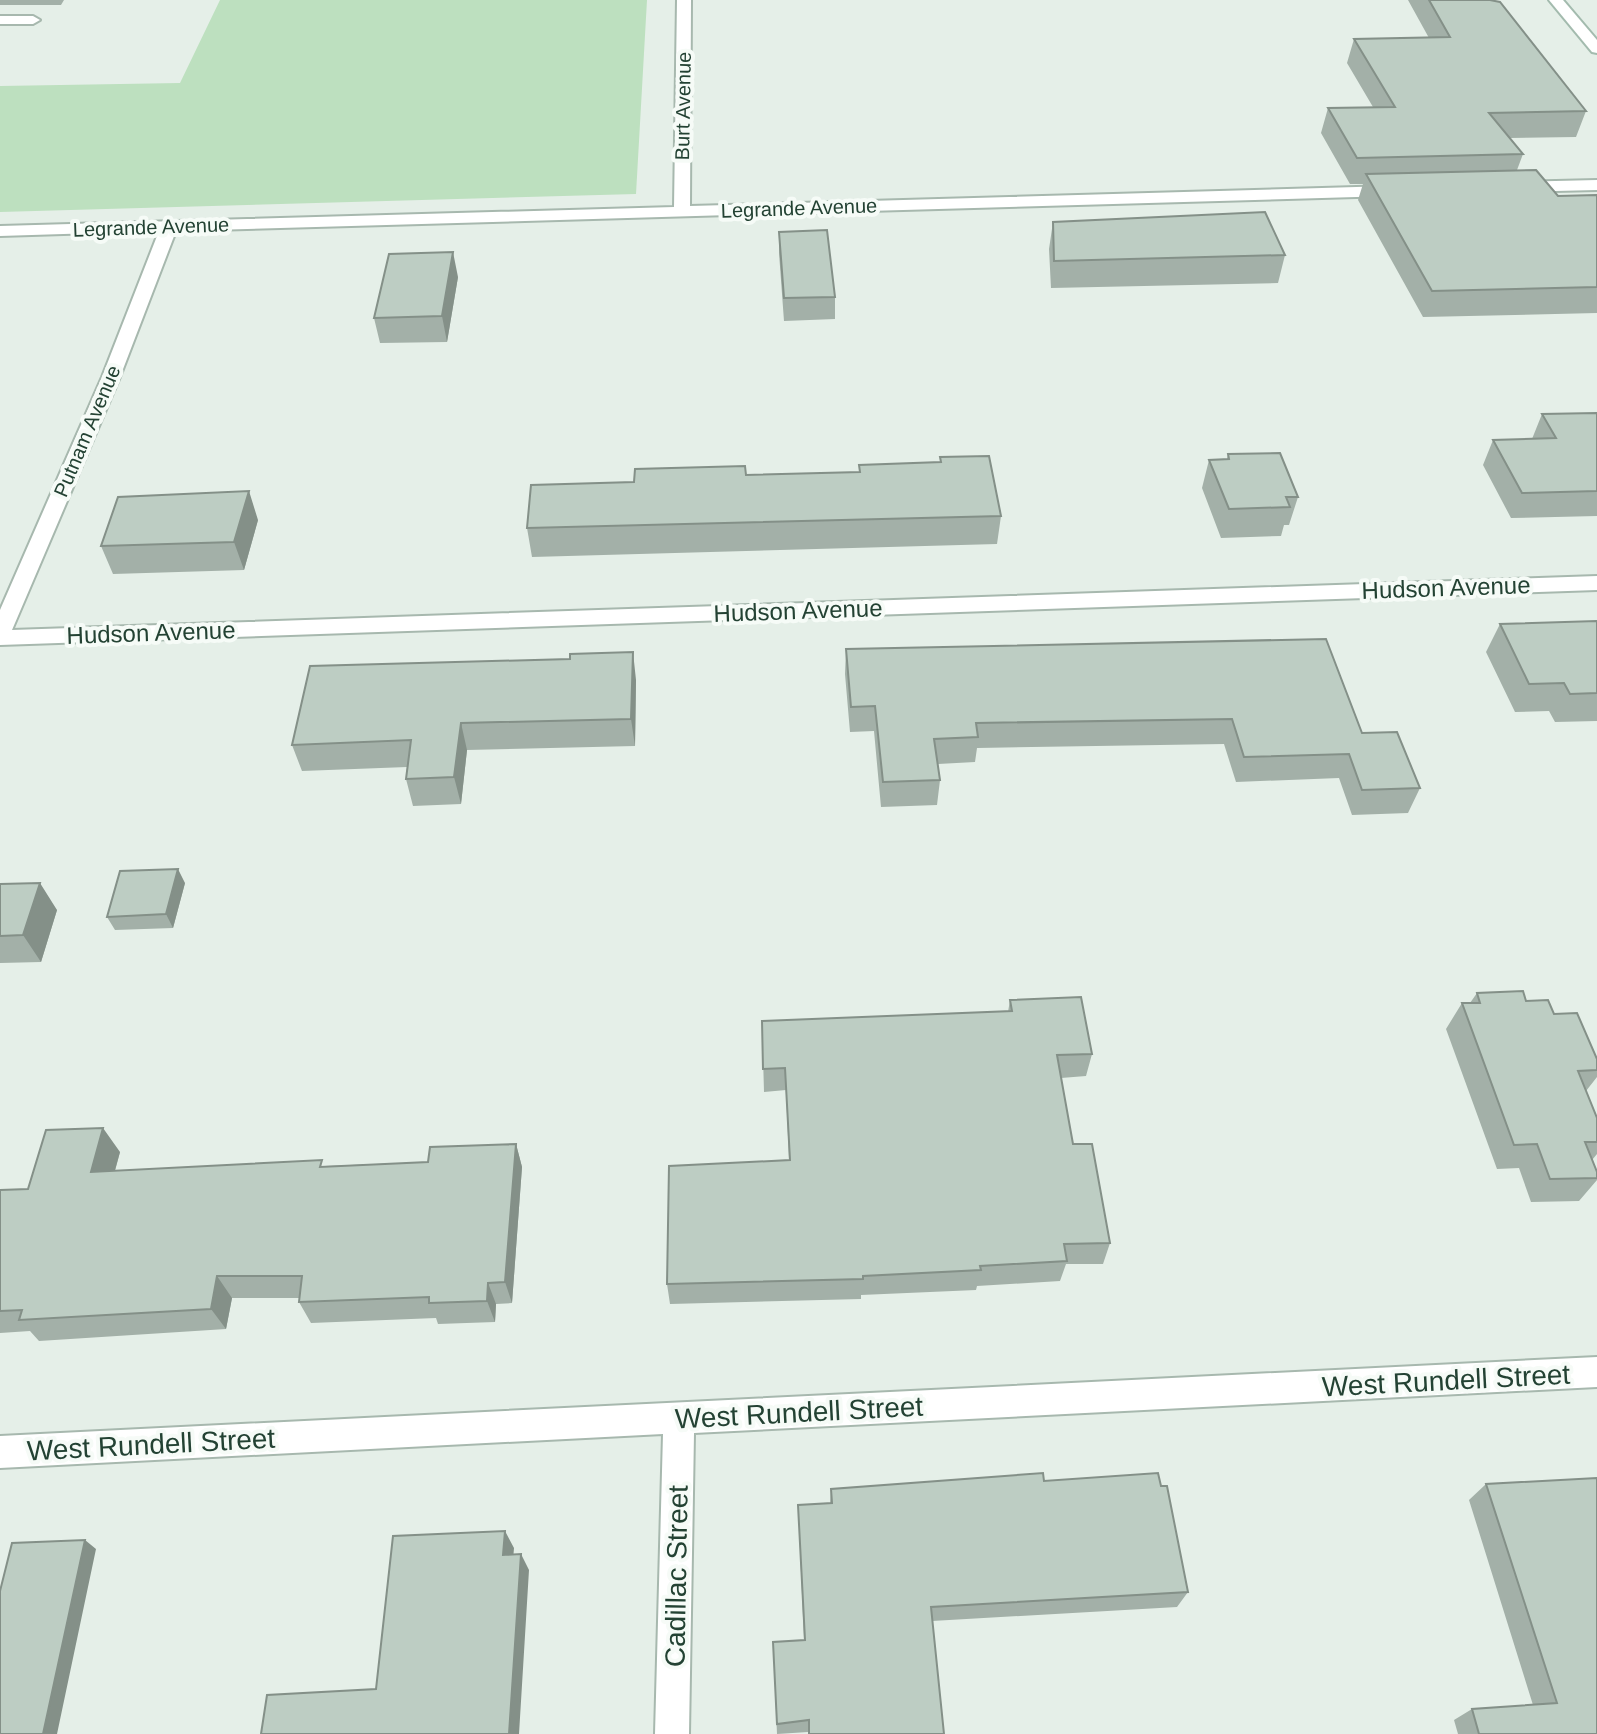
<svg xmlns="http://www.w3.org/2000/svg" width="1597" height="1734" viewBox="0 0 1597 1734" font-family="Arial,sans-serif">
<rect width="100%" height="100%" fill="#e5efe8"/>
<path fill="#bde0bf" d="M 220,0 L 647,0 L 636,194 L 0,212 L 0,86 L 180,83 Z"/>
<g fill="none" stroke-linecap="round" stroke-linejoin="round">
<defs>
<path id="service" d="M 0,16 L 33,16 L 40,20 L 33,24 L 0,24 Z"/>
<path id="minor" d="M 677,0 L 691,0 L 690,206 L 1391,186 L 1399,191 L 1391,196 L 176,231 L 120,377 L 12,630 L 1597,576 L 1597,590 L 0,645 L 0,610 L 102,377 L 159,231 L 0,236 L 0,226 L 674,207 Z
M 1597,180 L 1597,190 L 1519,192 L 1511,187 L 1519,182 Z
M 1597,1357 L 1597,1387 L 694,1433 L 689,1734 L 655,1734 L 663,1434 L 0,1468 L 0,1436 Z"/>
<path id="secondary" d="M 1549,0 L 1563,0 L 1597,40 L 1597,53 L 1592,52 Z"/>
</defs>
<use href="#service" stroke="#a7b8ae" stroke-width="4"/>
<use href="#minor" stroke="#a7b8ae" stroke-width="4"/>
<use href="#secondary" stroke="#a3bbae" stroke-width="4"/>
<use href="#service" fill="#fff" fill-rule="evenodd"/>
<use href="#minor" fill="#fff" fill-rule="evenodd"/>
<use href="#secondary" fill="#fff" fill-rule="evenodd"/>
</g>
<path fill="#a3b0a8" d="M 0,0 L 64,0 L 61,5 L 0,5 Z
M 1408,0 L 1490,0 L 1586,111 L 1576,137 L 1510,138 L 1523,154 L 1517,170 L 1558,196 L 1597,195 L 1597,313 L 1423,317 L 1358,200 L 1363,184 L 1350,184 L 1321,133 L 1328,108 L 1373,107 L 1347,63 L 1354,39 L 1429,38 Z
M 1053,222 L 1285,255 L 1278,283 L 1051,288 L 1049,249 Z
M 779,232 L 835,297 L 835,319 L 784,321 L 779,253 Z
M 458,277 L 447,342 L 380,343 L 374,318 Z
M 1597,413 L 1597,516 L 1511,518 L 1483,465 L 1493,440 L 1532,439 L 1542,414 Z
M 1228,454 L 1298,497 L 1289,525 L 1284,525 L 1281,536 L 1221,538 L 1202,488 L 1209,460 L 1227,459 Z
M 940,457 L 1001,516 L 997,544 L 532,557 L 527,528 L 634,482 L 746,475 L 859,472 L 859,465 L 940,462 Z
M 258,520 L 244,570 L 113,574 L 101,546 Z
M 1597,621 L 1597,721 L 1555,722 L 1549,711 L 1515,712 L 1486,652 L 1500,624 Z
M 846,649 L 1362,733 L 1420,788 L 1408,813 L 1352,815 L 1339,778 L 1236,782 L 1224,744 L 977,748 L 975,762 L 938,764 L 940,780 L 937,805 L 881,807 L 874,731 L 850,732 L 845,674 Z
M 636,680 L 635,746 L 467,750 L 461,804 L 413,806 L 406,779 L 407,767 L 302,771 L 292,745 Z
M 185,883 L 173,928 L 115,930 L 107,917 Z
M 0,884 L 57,910 L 41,962 L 0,963 Z
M 1477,993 L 1526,1001 L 1554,1014 L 1597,1059 L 1597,1077 L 1586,1091 L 1597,1118 L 1597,1154 L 1592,1160 L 1597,1172 L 1597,1180 L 1579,1201 L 1531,1202 L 1519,1168 L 1497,1169 L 1446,1029 L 1462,1003 L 1470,1003 Z
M 1010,1000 L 1092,1054 L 1086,1076 L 1061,1078 L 1073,1144 L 1110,1243 L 1103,1264 L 1066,1264 L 1060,1281 L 977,1286 L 976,1290 L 861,1295 L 861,1299 L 670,1304 L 667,1284 L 789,1160 L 786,1090 L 764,1092 L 762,1021 L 1008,1012 Z
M 516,1144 L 522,1167 L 512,1303 L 496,1304 L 495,1322 L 438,1324 L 436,1318 L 311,1323 L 299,1302 L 299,1298 L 232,1298 L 226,1329 L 39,1341 L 30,1331 L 0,1333 L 0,1190 L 28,1189 L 120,1152 L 115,1171 L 325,1166 L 428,1162 Z
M 1044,1481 L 1188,1592 L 1177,1607 L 932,1621 L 944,1734 L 808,1734 L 808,1732 L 777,1734 L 773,1642 L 804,1640 L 798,1505 L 830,1504 L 831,1489 Z
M 1486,1484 L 1597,1734 L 1458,1734 L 1454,1720 L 1472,1709 L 1533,1705 L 1469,1500 Z"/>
<path fill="#849088" d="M 453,252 L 458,277 L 447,342 L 442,316 Z
M 249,491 L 258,520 L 244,570 L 234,542 Z
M 633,652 L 636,680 L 635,746 L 631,719 Z
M 461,723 L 467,750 L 461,804 L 454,777 Z
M 178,869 L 185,883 L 173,928 L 166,914 Z
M 40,883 L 57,910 L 41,962 L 23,935 Z
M 103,1128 L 120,1152 L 108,1195 L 91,1172 Z
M 516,1144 L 522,1167 L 512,1303 L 505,1282 Z
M 217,1276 L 232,1298 L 226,1329 L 211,1309 Z
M 488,1283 L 496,1304 L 495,1322 L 487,1301 Z
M 505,1531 L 514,1548 L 512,1572 L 503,1555 Z
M 85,1540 L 96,1549 L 57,1734 L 43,1734 Z
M 521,1554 L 529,1570 L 519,1734 L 509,1734 Z"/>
<path fill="#bdcdc3" stroke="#849088" stroke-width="2" d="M 1429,0 L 1490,0 L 1500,2 L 1586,111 L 1489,113 L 1523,154 L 1357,158 L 1328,108 L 1395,107 L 1354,39 L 1450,37 Z
M 1536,170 L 1558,196 L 1597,195 L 1597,287 L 1432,291 L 1366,174 Z
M 1265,212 L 1285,255 L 1054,261 L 1053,222 Z
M 827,230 L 835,297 L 784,298 L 779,232 Z
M 453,252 L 442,316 L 374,318 L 389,254 Z
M 1597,413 L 1597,491 L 1522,493 L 1493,440 L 1556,438 L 1542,414 Z
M 1280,453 L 1298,497 L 1286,497 L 1290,507 L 1229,509 L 1209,460 L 1229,459 L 1228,454 Z
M 989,456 L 1001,516 L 527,528 L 531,485 L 634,482 L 635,469 L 745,466 L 746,475 L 860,472 L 859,465 L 941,462 L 940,457 Z
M 249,491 L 234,542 L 101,546 L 118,497 Z
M 1597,621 L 1597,693 L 1570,694 L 1564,683 L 1529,684 L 1500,624 Z
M 1326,639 L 1362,733 L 1397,732 L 1420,788 L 1362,790 L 1349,754 L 1244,757 L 1232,719 L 976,723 L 978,737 L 934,739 L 940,780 L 883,782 L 875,706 L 851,707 L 846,649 Z
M 633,652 L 631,719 L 461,723 L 454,777 L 406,779 L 411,740 L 292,745 L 310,666 L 570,659 L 570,654 Z
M 178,869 L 166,914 L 107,917 L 120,871 Z
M 40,883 L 23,935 L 0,936 L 0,884 Z
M 1523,991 L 1526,1001 L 1548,1000 L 1554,1014 L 1577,1013 L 1597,1059 L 1597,1070 L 1578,1071 L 1597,1118 L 1597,1142 L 1585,1142 L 1597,1172 L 1597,1178 L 1550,1179 L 1537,1144 L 1514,1145 L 1462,1003 L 1480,1003 L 1477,993 Z
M 1081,997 L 1092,1054 L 1057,1055 L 1073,1144 L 1092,1144 L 1110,1243 L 1064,1244 L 1067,1261 L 980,1266 L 981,1270 L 863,1276 L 863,1279 L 667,1284 L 669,1166 L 790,1160 L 785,1068 L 763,1069 L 762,1021 L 1012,1011 L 1010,1000 Z
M 103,1128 L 91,1172 L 322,1160 L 320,1167 L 428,1162 L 430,1147 L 516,1144 L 505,1282 L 488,1283 L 487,1301 L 429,1303 L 429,1297 L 299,1302 L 302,1276 L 217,1276 L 211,1309 L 19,1320 L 22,1310 L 0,1311 L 0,1190 L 28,1189 L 46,1130 Z
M 1043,1473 L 1044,1481 L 1158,1473 L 1161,1486 L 1167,1486 L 1188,1592 L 931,1607 L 944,1734 L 809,1734 L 809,1720 L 777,1724 L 773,1642 L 805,1640 L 798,1505 L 832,1503 L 831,1489 Z
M 1597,1478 L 1597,1734 L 1479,1734 L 1472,1709 L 1557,1703 L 1486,1484 Z
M 505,1531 L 503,1555 L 521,1554 L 509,1734 L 261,1734 L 267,1695 L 376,1689 L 393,1536 Z
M 85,1540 L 43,1734 L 0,1734 L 0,1591 L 12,1543 Z"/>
<g text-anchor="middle" stroke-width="8" stroke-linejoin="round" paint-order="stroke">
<g font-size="20" fill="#234233" stroke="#f6fbf7">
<text transform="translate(683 106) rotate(-89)" y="7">Burt Avenue</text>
<text transform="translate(799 208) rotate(-2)" y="7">Legrande Avenue</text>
<text transform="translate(151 227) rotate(-2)" y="7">Legrande Avenue</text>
<text transform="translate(87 431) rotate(-67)" y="7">Putnam Avenue</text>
</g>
<g font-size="24" fill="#234233" stroke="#f6fbf7">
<text transform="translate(1446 588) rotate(-2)" y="8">Hudson Avenue</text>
<text transform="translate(798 611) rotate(-2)" y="8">Hudson Avenue</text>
<text transform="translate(151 633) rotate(-2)" y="8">Hudson Avenue</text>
</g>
<g font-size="28" fill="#234233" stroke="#f6fbf7">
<text transform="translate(1446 1380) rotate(-3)" y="10">West Rundell Street</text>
<text transform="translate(799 1412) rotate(-3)" y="10">West Rundell Street</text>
<text transform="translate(151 1444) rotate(-3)" y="10">West Rundell Street</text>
<text transform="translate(676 1576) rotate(-89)" y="10">Cadillac Street</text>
</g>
</g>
</svg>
